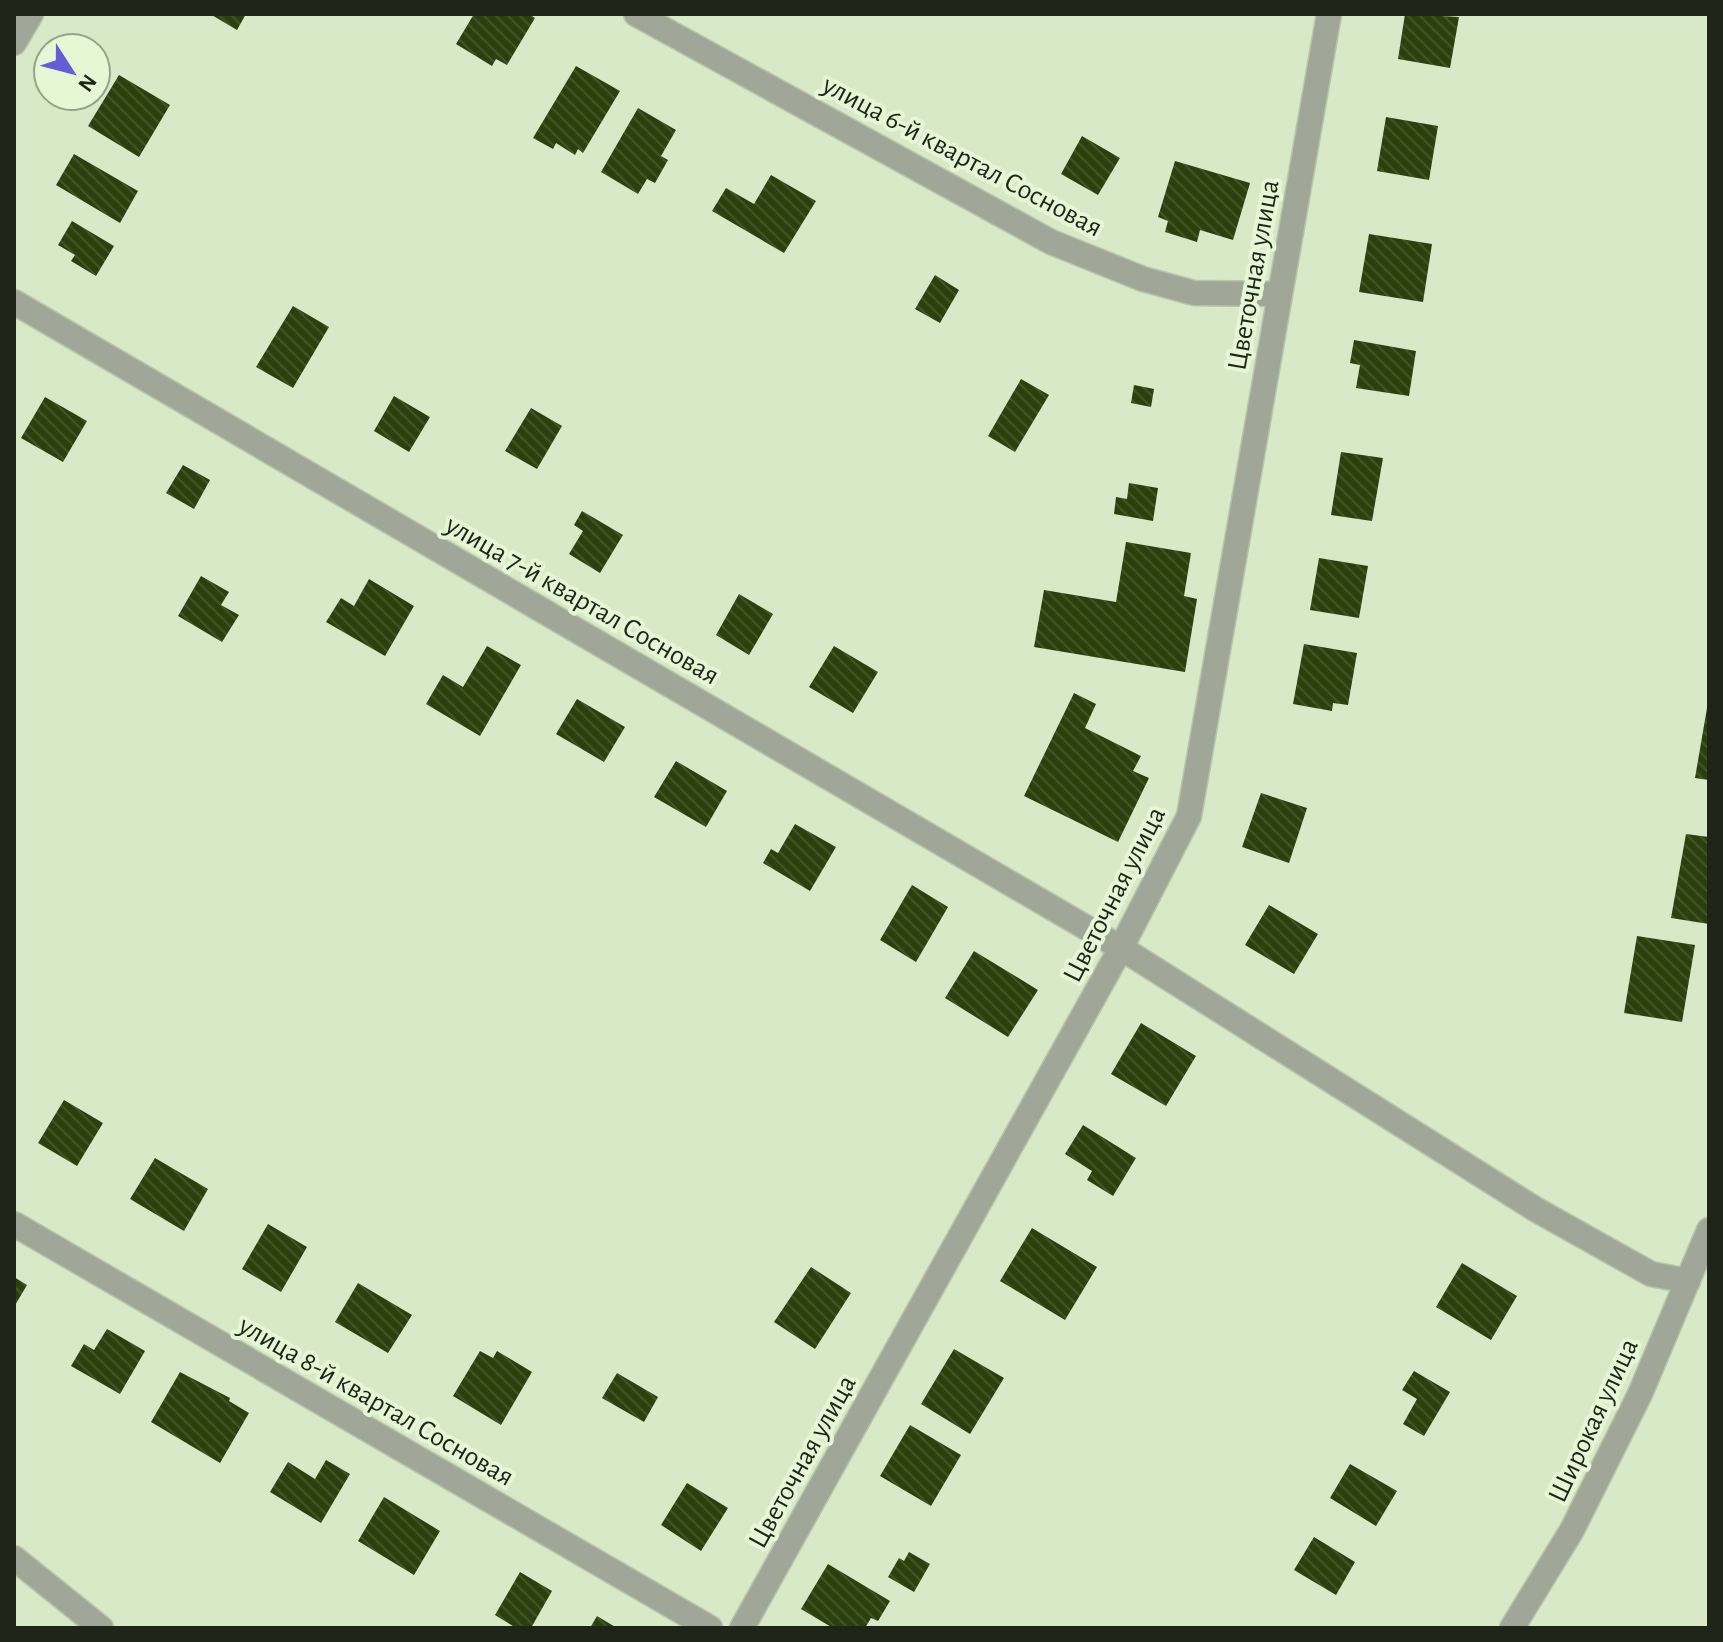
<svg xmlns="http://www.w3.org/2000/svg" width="1723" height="1642" viewBox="0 0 1723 1642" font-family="'Alegreya Sans',sans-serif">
<defs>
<pattern id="building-back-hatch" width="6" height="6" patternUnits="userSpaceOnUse" patternTransform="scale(2)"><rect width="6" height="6" fill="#2b410d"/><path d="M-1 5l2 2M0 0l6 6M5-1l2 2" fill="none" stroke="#415427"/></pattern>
</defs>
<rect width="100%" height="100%" fill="#d8e9c8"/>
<path fill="url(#building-back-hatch)" d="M 210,14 L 246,14 L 237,30 Z
M 474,14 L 529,14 L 535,18 L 507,65 L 496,59 L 492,66 L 456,44 Z
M 1405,14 L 1459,17 L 1450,68 L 1398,59 Z
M 576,66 L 620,91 L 583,153 L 578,149 L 575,155 L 556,143 L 553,149 L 533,138 Z
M 119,75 L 170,105 L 139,157 L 88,126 Z
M 638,108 L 676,130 L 661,156 L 668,160 L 655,183 L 647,179 L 638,194 L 601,172 Z
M 1386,117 L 1438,126 L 1429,180 L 1377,171 Z
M 1082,136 L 1120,158 L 1098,195 L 1061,174 Z
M 74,154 L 138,191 L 120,223 L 56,185 Z
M 1175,161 L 1250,183 L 1233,240 L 1200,230 L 1197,242 L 1165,232 L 1168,221 L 1158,217 Z
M 771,175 L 816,201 L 784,253 L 712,211 L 726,188 L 754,204 Z
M 72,221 L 114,246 L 96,276 L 71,261 L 75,255 L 58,245 Z
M 1369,234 L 1432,244 L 1423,302 L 1359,292 Z
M 935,275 L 959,290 L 940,323 L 915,309 Z
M 293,306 L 329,327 L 293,388 L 256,367 Z
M 1354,340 L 1416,351 L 1409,396 L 1356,388 L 1360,365 L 1350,363 Z
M 1021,379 L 1049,395 L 1015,452 L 988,436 Z
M 1134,385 L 1154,389 L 1151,407 L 1131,403 Z
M 394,396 L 430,417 L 409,452 L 374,431 Z
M 45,397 L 87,421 L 63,462 L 21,438 Z
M 531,408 L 562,426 L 537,469 L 505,451 Z
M 1341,452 L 1383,458 L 1372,521 L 1331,515 Z
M 183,465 L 210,480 L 194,509 L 166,493 Z
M 1129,483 L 1158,488 L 1153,521 L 1114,514 L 1116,497 L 1127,499 Z
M 582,511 L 623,535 L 600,573 L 569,554 L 583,531 L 574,525 Z
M 1126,542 L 1191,553 L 1184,596 L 1197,599 L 1185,672 L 1034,647 L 1044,590 L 1116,602 Z
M 1319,558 L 1368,566 L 1359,618 L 1310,610 Z
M 201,576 L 229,592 L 221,605 L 239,615 L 222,642 L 178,616 Z
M 369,579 L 414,606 L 385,656 L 326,622 L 341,598 L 354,606 Z
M 739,594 L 773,614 L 749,655 L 716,635 Z
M 1304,644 L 1357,653 L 1348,705 L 1333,703 L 1332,711 L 1293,704 Z
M 487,646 L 521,665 L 480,736 L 426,704 L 443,675 L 463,687 Z
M 834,646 L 878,672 L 853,713 L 809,687 Z
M 1074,693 L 1096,704 L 1085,728 L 1141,756 L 1133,771 L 1149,778 L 1118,842 L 1024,796 Z
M 577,699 L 625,727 L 604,762 L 556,734 Z
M 1707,708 L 1709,708 L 1709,780 L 1695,778 Z
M 676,761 L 727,791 L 706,827 L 654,797 Z
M 1261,793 L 1307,808 L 1289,863 L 1242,847 Z
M 795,824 L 836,847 L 810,891 L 763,863 L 771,849 L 778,853 Z
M 1686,834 L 1709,837 L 1709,924 L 1671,918 Z
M 912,885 L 948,907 L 916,962 L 880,940 Z
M 1269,905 L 1318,934 L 1294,974 L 1245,945 Z
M 1637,936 L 1695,945 L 1682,1022 L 1624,1013 Z
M 974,951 L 1038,990 L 1008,1037 L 945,998 Z
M 1141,1023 L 1196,1056 L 1166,1106 L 1111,1074 Z
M 64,1100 L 103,1123 L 77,1166 L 38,1143 Z
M 1083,1125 L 1136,1158 L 1113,1196 L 1087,1180 L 1092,1171 L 1065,1154 Z
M 155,1158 L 208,1189 L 184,1231 L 130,1199 Z
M 268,1224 L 307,1247 L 281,1292 L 242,1269 Z
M 1032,1228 L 1097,1267 L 1065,1320 L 1000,1281 Z
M 1462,1263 L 1517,1296 L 1491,1340 L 1436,1307 Z
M 811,1267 L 851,1293 L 815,1349 L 774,1322 Z
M 14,1277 L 27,1285 L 14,1307 Z
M 358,1283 L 412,1315 L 388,1353 L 335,1322 Z
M 107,1329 L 145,1351 L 120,1394 L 71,1366 L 84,1344 L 94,1350 Z
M 954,1349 L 1004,1378 L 970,1434 L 921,1404 Z
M 480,1351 L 493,1358 L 497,1351 L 532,1372 L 501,1425 L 453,1396 Z
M 1414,1371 L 1450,1392 L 1424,1436 L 1403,1424 L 1417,1399 L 1402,1390 Z
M 180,1372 L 230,1398 L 229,1401 L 249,1413 L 220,1463 L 151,1422 Z
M 617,1373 L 658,1397 L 644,1422 L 602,1398 Z
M 910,1425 L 961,1455 L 931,1506 L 880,1476 Z
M 326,1460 L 350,1474 L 321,1523 L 270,1492 L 288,1462 L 315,1479 Z
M 1350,1464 L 1397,1491 L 1376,1526 L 1330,1498 Z
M 687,1483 L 728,1508 L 701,1551 L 661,1525 Z
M 384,1497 L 440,1531 L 414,1575 L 358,1541 Z
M 1314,1537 L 1355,1562 L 1336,1595 L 1294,1570 Z
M 909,1552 L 930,1564 L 914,1592 L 888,1577 L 899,1558 L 904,1561 Z
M 828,1564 L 890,1601 L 878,1621 L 871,1618 L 865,1628 L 833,1628 L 801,1609 Z
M 520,1572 L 552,1591 L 531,1628 L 516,1628 L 495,1615 Z
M 597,1616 L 617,1628 L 590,1628 Z"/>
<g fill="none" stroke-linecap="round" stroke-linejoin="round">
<defs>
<path id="minor" d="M 636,14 L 1051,242 L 1143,279 L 1194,293 L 1278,294
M 14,43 L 31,14
M 14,302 L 1121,948 L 1535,1209 L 1651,1274 L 1688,1281
M 14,1224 L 710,1628
M 14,1558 L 101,1628
M 742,1628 L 1121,948 L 1189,816 L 1329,14
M 1512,1628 L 1572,1530 L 1640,1394 L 1709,1230"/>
</defs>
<use href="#minor" stroke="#b7c6a8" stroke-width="27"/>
<use href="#minor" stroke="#a0a799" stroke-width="24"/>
</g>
<g text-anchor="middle" stroke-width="8" stroke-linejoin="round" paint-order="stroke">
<g font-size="28" fill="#1e2418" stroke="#e5f7d5">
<text transform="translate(963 155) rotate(28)" y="10">улица 6-й квартал Сосновая</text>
<text transform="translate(1252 275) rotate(-80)" y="10">Цветочная улица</text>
<text transform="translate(583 599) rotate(30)" y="10">улица 7-й квартал Сосновая</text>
<text transform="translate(1113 894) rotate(-63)" y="10">Цветочная улица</text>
<text transform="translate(377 1400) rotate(30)" y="10">улица 8-й квартал Сосновая</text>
<text transform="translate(1592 1420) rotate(-65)" y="10">Широкая улица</text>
<text transform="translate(801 1461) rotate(-61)" y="10">Цветочная улица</text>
</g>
</g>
<rect width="1723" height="1642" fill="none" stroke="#1e2418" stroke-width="32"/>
<g transform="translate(72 72) rotate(126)"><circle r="38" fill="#e5f7d5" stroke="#95a389" stroke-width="2"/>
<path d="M0-6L14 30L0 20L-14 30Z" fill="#615ed6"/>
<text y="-12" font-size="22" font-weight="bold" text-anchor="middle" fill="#1e2418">N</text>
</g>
</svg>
